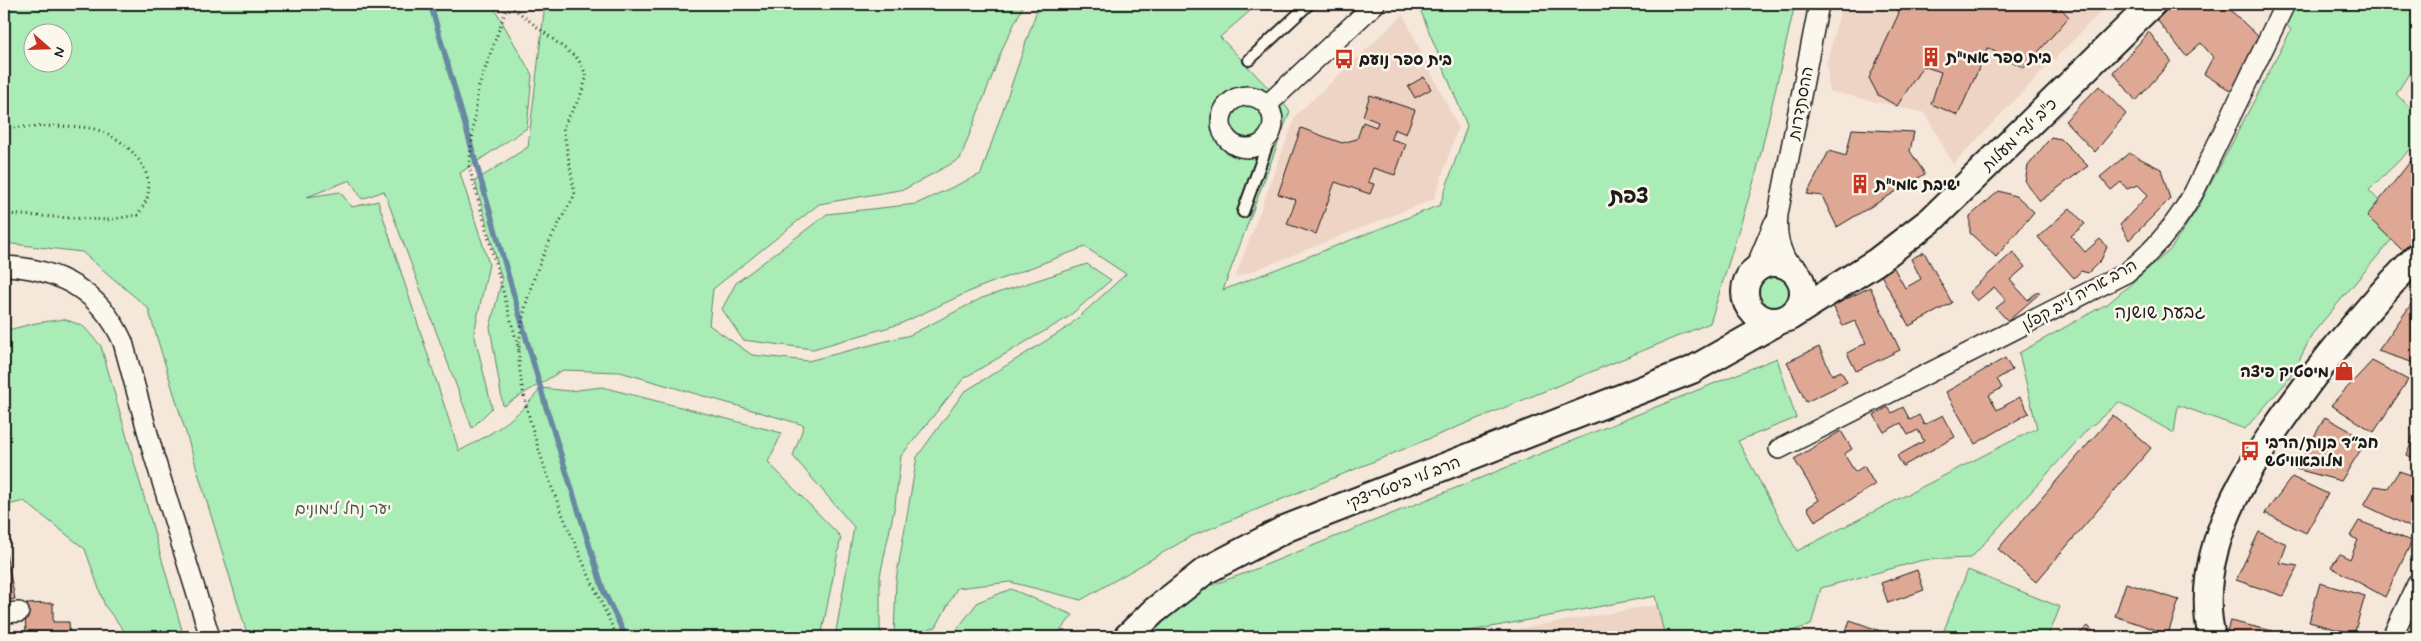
<svg xmlns="http://www.w3.org/2000/svg" width="2421" height="641" viewBox="0 0 2421 641" font-family="Mynerve,'Playpen Sans Hebrew',sans-serif">
<rect width="100%" height="100%" fill="#f5e7da"/>
<filter id="ink" filterUnits="userSpaceOnUse"><feTurbulence type="fractalNoise" baseFrequency=".02" numOctaves="2"/><feDisplacementMap in="SourceGraphic" scale="10" xChannelSelector="R" yChannelSelector="G"/><feConvolveMatrix kernelMatrix="1 2 1 2 8 2 1 2 1" color-interpolation-filters="sRGB"/></filter>
<g filter="url(#ink)">
<path fill="#eed4c5" d="M 1842,4 L 2108,4 L 1953,164 L 1925,113 L 1829,91 L 1827,62 Z
M 1403,15 L 1458,127 L 1434,199 L 1235,278 L 1296,115 Z
M 1657,605 L 1665,637 L 1471,637 Z"/>
<path fill="#a9ecb6" stroke="#628469" fill-rule="evenodd" d="M 4,4 L 492,4 L 532,75 L 527,128 L 460,173 L 489,264 L 474,333 L 492,408 L 472,428 L 384,191 L 362,199 L 350,180 L 307,197 L 340,192 L 352,207 L 378,201 L 459,451 C 492,434 518,418 541,388 L 569,391 L 602,387 L 782,433 L 768,462 L 841,537 L 821,637 L 248,637 L 148,308 L 82,252 L 4,243 ZM 32,32 L 62,32 L 62,62 L 32,62 Z
M 545,4 L 1024,4 L 1004,45 L 960,159 L 905,189 L 819,204 L 713,289 L 709,325 L 752,355 L 808,361 L 910,335 L 982,298 L 1087,264 L 1111,280 L 1067,318 L 964,378 L 901,456 L 895,505 L 880,576 L 880,628 L 883,637 L 835,637 L 854,527 L 793,456 L 804,425 L 620,372 L 563,370 L 503,406 L 490,327 L 502,280 L 475,181 L 528,147 Z
M 1039,4 L 1258,4 L 1220,37 L 1290,111 L 1223,290 L 1440,205 L 1467,126 L 1418,4 L 1795,4 L 1756,174 L 1710,323 L 1190,537 L 1081,600 L 1010,582 L 957,588 L 936,627 L 902,637 L 894,637 L 896,580 L 917,457 L 964,392 L 1068,327 L 1126,274 L 1085,247 L 975,289 L 900,324 L 813,349 L 743,340 L 722,309 L 736,283 L 827,214 L 916,204 L 981,174 Z
M 2269,4 L 2417,4 L 2417,61 L 2396,94 L 2417,114 L 2417,143 L 2369,190 L 2402,227 L 2313,333 L 2290,378 L 2245,429 L 2178,405 L 2174,433 L 2119,402 L 2087,430 L 1971,558 L 1923,560 L 1821,588 L 1811,625 L 1773,637 L 1665,637 L 1655,596 L 1438,637 L 1129,637 L 1183,595 L 1243,574 L 1777,358 L 1796,418 L 1738,441 L 1797,551 L 2037,428 L 2019,353 L 2110,302 L 2170,250 L 2198,208 L 2291,30 Z
M1755 292a19 19 0 1 1 38 0a19 19 0 1 1-38 0Z
M 64,319 L 83,326 L 101,346 L 184,637 L 129,637 L 105,606 L 85,549 L 24,501 L 4,506 L 4,331 L 36,323 Z
M 1968,570 L 2060,607 L 2048,637 L 1961,637 L 1944,630 Z
M 1011,589 L 1073,615 L 1055,637 L 951,637 L 978,602 Z"/>
<g fill="none" stroke-linecap="round" stroke-linejoin="round">
<path stroke="#6889a1" stroke-width="5.5" d="M 431,6 L 546,407 L 604,592 L 626,637"/>
</g>
<path fill="#dea894" stroke="#1c1c1c" d="M 1891,4 L 2057,4 L 2069,17 L 2024,68 L 1988,48 L 1958,115 L 1931,104 L 1941,72 L 1923,66 L 1897,106 L 1878,95 L 1869,78 L 1899,13 Z
M 2173,4 L 2224,4 L 2261,39 L 2236,94 L 2204,74 L 2213,57 L 2201,43 L 2186,56 L 2157,20 Z
M 2149,32 L 2171,61 L 2136,101 L 2113,72 Z
M 1424,77 L 1431,89 L 1415,98 L 1408,86 Z
M 2099,86 L 2126,114 L 2095,152 L 2065,121 Z
M 1370,95 L 1415,110 L 1406,134 L 1394,129 L 1391,139 L 1406,144 L 1395,175 L 1373,168 L 1368,182 L 1374,184 L 1370,194 L 1335,182 L 1316,234 L 1287,224 L 1296,200 L 1278,194 L 1301,128 L 1342,143 L 1357,139 L 1363,122 L 1376,127 L 1378,122 L 1363,116 Z
M 1852,129 L 1914,132 L 1910,151 L 1925,174 L 1837,227 L 1822,196 L 1807,194 L 1829,151 L 1846,156 Z
M 2051,137 L 2061,139 L 2088,166 L 2040,201 L 2025,182 L 2028,166 Z
M 2129,153 L 2161,169 L 2170,199 L 2129,240 L 2120,225 L 2148,195 L 2138,185 L 2127,189 L 2121,182 L 2111,190 L 2100,177 Z
M 2414,157 L 2417,161 L 2417,234 L 2403,251 L 2367,216 Z
M 1999,191 L 2018,197 L 2034,212 L 1996,257 L 1970,233 L 1970,216 Z
M 2070,208 L 2085,224 L 2071,236 L 2085,252 L 2100,239 L 2107,247 L 2101,260 L 2088,273 L 2081,271 L 2074,278 L 2038,237 Z
M 1924,252 L 1952,303 L 1909,326 L 1881,275 L 1894,268 L 1905,288 L 1921,279 L 1911,259 Z
M 2013,252 L 2025,267 L 2010,280 L 2028,300 L 2038,291 L 2040,293 L 2008,321 L 1996,308 L 2006,300 L 1994,287 L 1977,301 L 1969,292 Z
M 1870,287 L 1900,350 L 1856,371 L 1847,353 L 1866,343 L 1855,321 L 1843,326 L 1833,306 Z
M 2417,296 L 2417,364 L 2378,351 Z
M 1819,347 L 1832,375 L 1841,371 L 1847,382 L 1806,402 L 1787,362 Z
M 2005,358 L 2012,370 L 1997,379 L 2002,388 L 1989,395 L 1997,410 L 2020,397 L 2029,413 L 1975,444 L 1946,392 Z
M 2372,361 L 2408,380 L 2374,432 L 2331,405 Z
M 1888,407 L 1892,413 L 1903,407 L 1910,420 L 1919,415 L 1924,425 L 1943,415 L 1955,437 L 1903,466 L 1897,456 L 1924,441 L 1918,430 L 1908,435 L 1901,423 L 1884,432 L 1874,415 Z
M 2113,415 L 2151,448 L 2036,582 L 1998,549 Z
M 2325,417 L 2367,440 L 2341,481 L 2296,469 Z
M 2415,430 L 2417,431 L 2417,460 L 2407,455 Z
M 1841,431 L 1852,449 L 1844,454 L 1855,472 L 1864,466 L 1875,485 L 1815,521 L 1807,508 L 1819,500 L 1794,459 Z
M 2399,471 L 2417,477 L 2416,530 L 2364,505 L 2375,486 L 2388,488 Z
M 2292,477 L 2328,494 L 2306,533 L 2265,513 Z
M 2359,521 L 2412,541 L 2385,597 L 2331,567 L 2340,554 L 2350,559 L 2358,540 L 2350,536 Z
M 2259,532 L 2287,544 L 2280,563 L 2298,566 L 2283,596 L 2236,580 Z
M 4,554 L 6,554 L 15,599 L 4,601 Z
M 1917,570 L 1924,590 L 1888,603 L 1881,583 Z
M 2126,583 L 2179,600 L 2168,634 L 2115,616 Z
M 2320,583 L 2365,596 L 2354,634 L 2309,622 Z
M 53,603 L 53,622 L 69,622 L 70,637 L 26,637 L 25,604 Z
M 1850,620 L 1897,637 L 1844,637 Z
M 2230,621 L 2273,631 L 2271,637 L 2225,637 Z
M 2088,626 L 2098,637 L 2076,637 Z
M 1534,633 L 1535,637 L 1512,637 Z"/>
<g fill="none" stroke-linecap="round" stroke-linejoin="round">
<defs>
<path id="lane" d="M 1249,60 L 1309,4
M 1243,212 L 1273,129"/>
<path id="street" d="M1221 122a26 26 0 1 1 52 0a26 26 0 1 1-52 0Z
M 1267,105 L 1375,4
M 4,266 C 58,268 101,292 123,342 L 154,456 L 210,637
M 1789,266 C 1779,247 1776,235 1778,214 L 1819,4
M 1754,271 L 1774,223
M 1779,449 L 2126,273 C 2155,250 2176,225 2194,192 L 2285,4
M 4,613 L 19,612
M 2392,637 L 2417,584"/>
<path id="secondary" d="M1745 292a29 29 0 1 1 58 0a29 29 0 1 1-58 0Z
M 1788,318 L 1876,262 L 1931,220 L 2152,4
M 1127,637 L 1154,611 L 1205,571 L 1287,528 L 1692,370 L 1779,321
M 2212,637 C 2189,543 2262,445 2315,374 C 2347,333 2380,293 2417,257"/>
</defs>
<use href="#lane" stroke="#1c1c1c" stroke-width="14"/>
<use href="#street" stroke="#1c1c1c" stroke-width="22"/>
<use href="#secondary" stroke="#1c1c1c" stroke-width="30"/>
<path stroke="#1c1c1c" stroke-width="3" stroke-dasharray="1 4" stroke-linecap="butt" d="M 4,127 C 31,128 62,124 89,128 C 117,132 154,163 148,194 C 147,201 141,209 138,215 L 107,220 L 4,214
M 519,350 L 469,166 L 478,89 L 508,4 L 578,59 L 587,76 L 580,97 L 563,127 L 575,195 C 547,242 522,293 519,349 C 518,373 524,397 530,420 C 550,495 585,566 617,637"/>
<use href="#lane" stroke="#fbf7ec" stroke-width="10"/>
<use href="#street" stroke="#fbf7ec" stroke-width="19"/>
<use href="#secondary" stroke="#fbf7ec" stroke-width="26"/>
</g>
</g>
<defs>
<symbol id="building-bare" viewBox="-9 -9 18 18"><path d="M-4-6H4V6H1V3H-1V6H-4ZM-2.5-4.3h1.7v1.8h-1.7ZM.8-4.3h1.7v1.8H.8ZM-2.5-1h1.7V.8h-1.7ZM.8-1h1.7V.8H.8Z" fill="#c8321e" stroke="#fbf7ec" stroke-width="2.5" paint-order="stroke"/></symbol>
<symbol id="bus-bare" viewBox="-9 -9 18 18"><path d="M-5-6H5V4H4V6H2V4H-2V6H-4V4H-5ZM-3.5-4V0h7V-4ZM-3.5 1.2v1.5H-2V1.2ZM2 1.2v1.5H3.5V1.2Z" fill="#c8321e" stroke="#fbf7ec" stroke-width="2.5" paint-order="stroke"/></symbol>
<symbol id="shop-bare" viewBox="-9 -9 18 18"><path d="M-5-2.5h2.3a2.7 3.5 0 0 1 5.4 0H5L5.5 6h-11ZM-1.5-2.5h3a1.5 2.3 0 0 0-3 0Z" fill="#c8321e" stroke="#fbf7ec" stroke-width="2.5" paint-order="stroke"/></symbol>
</defs>
<g fill-rule="evenodd">
<use href="#building-bare" x="1917" y="43" width="28" height="28"/>
<use href="#bus-bare" x="1330" y="45" width="28" height="28"/>
<use href="#building-bare" x="1846" y="170" width="28" height="28"/>
<use href="#shop-bare" x="2330" y="357" width="28" height="28"/>
<use href="#bus-bare" x="2236" y="437" width="28" height="28"/>
</g>
<g text-anchor="middle" stroke-width="5" stroke-linejoin="round" paint-order="stroke">
<g font-size="16" font-weight="bold" fill="#1c1c1c" stroke="#fbf7ec" text-anchor="start">
<text x="1946" y="63">בית ספר אמי"ת</text>
<text x="1359" y="65">בית ספר נועם</text>
<text x="1875" y="190">ישיבת אמי"ת</text>
<text x="2329" y="377" text-anchor="end">מיסטיק פיצה</text>
<text x="2265" y="448">חב״ד בנות/הרבי<tspan x="2265" dy="18">מלובאוויטש</tspan></text>
</g>
<g font-size="16" fill="#1c1c1c" stroke="#fbf7ec">
<text transform="translate(1800 103) rotate(-79)" y="6">ההסתדרות</text>
<text transform="translate(2019 134) rotate(-44)" y="6">כ"ב ילדי מעלות</text>
<text transform="translate(2079 294) rotate(-29)" y="6">הרב אריה לייב קפלן</text>
<text transform="translate(1403 482) rotate(-21)" y="6">הרב לוי ביסטריצקי</text>
</g>
<g font-size="16" fill="#465a4a" stroke="#fbf7ec">
<text x="343" y="514">יער נחל לימונים</text>
</g>
<g font-size="18" fill="#1c1c1c" stroke="#fbf7ec">
<text x="2160" y="318">גבעת שושנה</text>
</g>
<g font-size="21" font-weight="bold" fill="#1c1c1c" stroke="#fbf7ec">
<text x="1629" y="203">צפת</text>
</g>
</g>
<rect width="2421" height="641" fill="none" stroke="#fbf7ec" stroke-width="20"/>
<rect x="10" y="10" width="2401" height="621" fill="none" stroke="#1c1c1c" stroke-width="2" filter="url(#ink)"/>
<g transform="translate(48 48) rotate(110)"><circle r="24" fill="#fbf7ec" stroke="#a29f99"/>
<path d="M0-4L9 19L0 12L-9 19Z" fill="#c8321e"/>
<text y="-8" font-size="14" font-weight="bold" text-anchor="middle" fill="#1c1c1c">N</text>
</g>
</svg>
